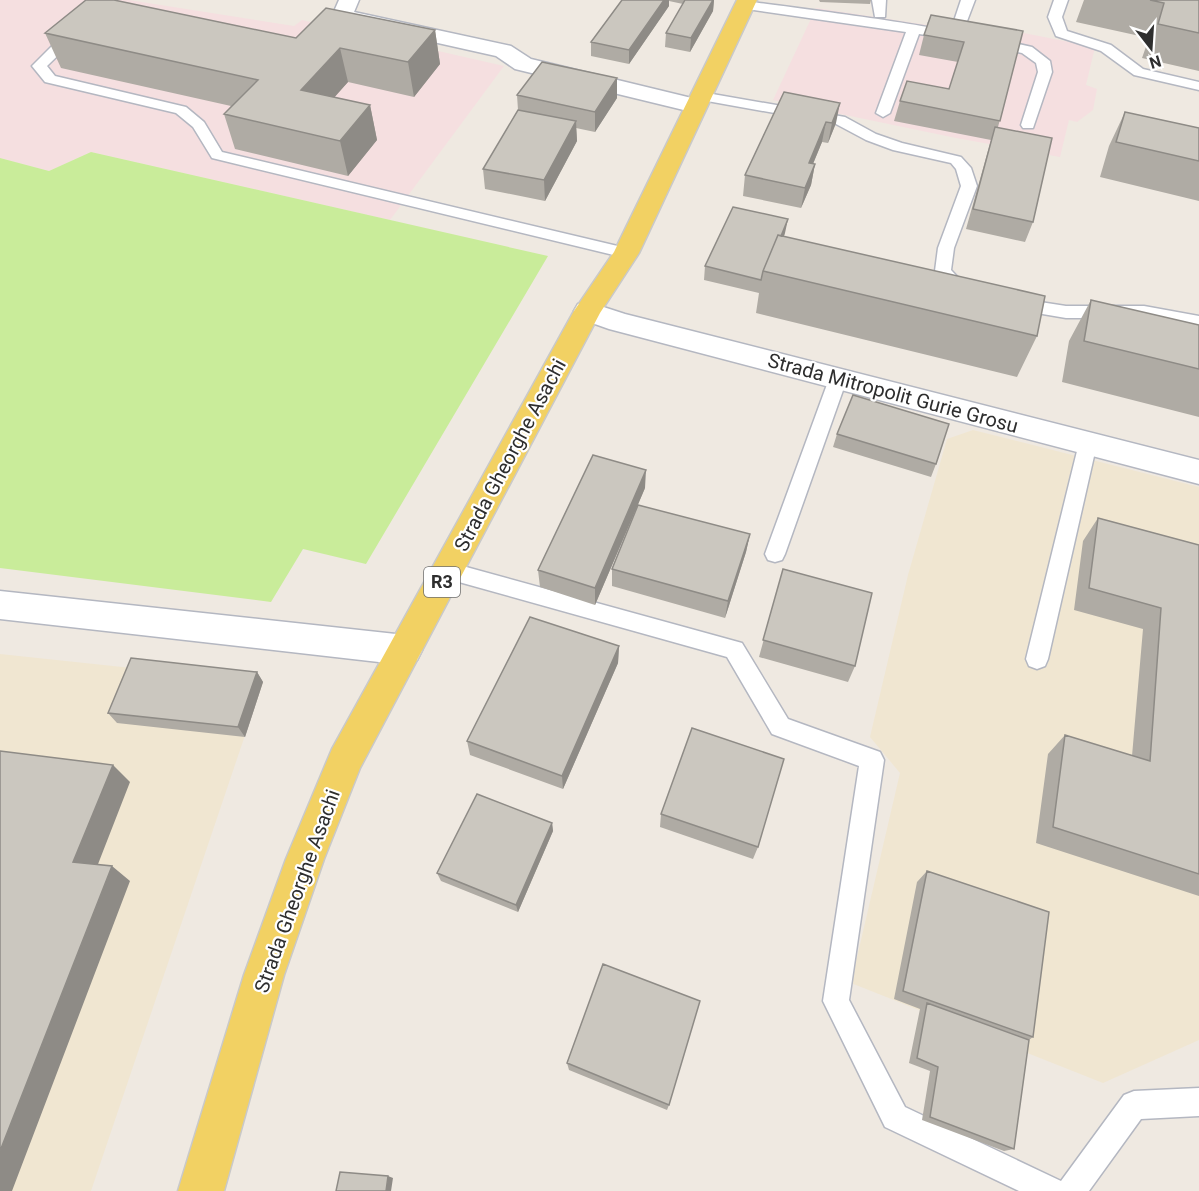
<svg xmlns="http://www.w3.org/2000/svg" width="1199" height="1191" viewBox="0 0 1199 1191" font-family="Roboto,sans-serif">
<rect width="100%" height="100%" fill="#efe9e1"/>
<path fill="#f0e6d1" d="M 973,430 L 1199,487 L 1199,1040 L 1103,1083 L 851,983 L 900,773 L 870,737 L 908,575 L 947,439 Z
M 0,654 L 263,682 L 91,1191 L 0,1191 Z"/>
<path fill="#f5dfe0" d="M 0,0 L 129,0 L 294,26 L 302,20 L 504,66 L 390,220 L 91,152 L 49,171 L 0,158 Z
M 816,8 L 947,28 L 977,24 L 1095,47 L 1086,85 L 1097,89 L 1093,110 L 1077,122 L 1069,120 L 1060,157 L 956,138 L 773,100 Z"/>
<path fill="#c9ec9a" d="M 91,152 L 548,256 L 366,564 L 303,549 L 271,602 L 0,568 L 0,158 L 49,171 Z"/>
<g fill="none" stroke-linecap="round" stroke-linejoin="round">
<defs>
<path id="service" d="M 872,0 L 886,0 L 885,17 L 875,17 Z
M 961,0 L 975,0 L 964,29 L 931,26 L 929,23 L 931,20 L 954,21 Z
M 1054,0 L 1068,0 L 1062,17 L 1067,31 L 1111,45 L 1143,69 L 1199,82 L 1199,90 L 1134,75 L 1101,51 L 1056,36 L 1048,17 Z
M 745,1 C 772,5 952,27 960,35 L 953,39 L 919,34 L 890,113 L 883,117 L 876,113 L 906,32 L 740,8 L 738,5 L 740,2 Z
M 74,28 L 81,32 L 79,35 L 47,66 L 55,76 L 186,107 L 204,122 L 222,152 L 626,248 L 632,249 L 634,253 L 632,257 L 626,258 L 212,158 L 193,127 L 176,113 L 45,82 L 32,66 L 69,29 Z
M 992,38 L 1032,47 L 1050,61 L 1052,72 L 1033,128 L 1023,128 L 1021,125 L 1038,72 L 1036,63 L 1022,53 L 987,45 L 985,42 L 987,39 Z
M 701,92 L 845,117 L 876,134 L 902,143 L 961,157 L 971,168 L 977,186 L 954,248 L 951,270 L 965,285 L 970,287 L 972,291 L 970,295 C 953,300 943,284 935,271 L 938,248 L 961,186 L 956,169 L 951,163 L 893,150 L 866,140 L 836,124 L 696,99 L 694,96 L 696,93 Z
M 1014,298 L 1066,306 L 1144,306 L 1199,316 L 1199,328 L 1144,318 L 1066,318 L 1008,308 L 1005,304 L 1008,300 Z
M 838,372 L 844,374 L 847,379 L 785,554 L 782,560 L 775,562 L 768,560 L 765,554 L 829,379 L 832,374 Z
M 1088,436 L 1095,438 L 1097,443 L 1048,659 L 1045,666 L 1037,669 L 1029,666 L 1026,659 L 1079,443 L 1081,438 Z
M 448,562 L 742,643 L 788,719 L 880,752 L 884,760 L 849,1000 L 905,1107 L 1061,1181 L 1124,1095 L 1134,1091 L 1199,1088 L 1199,1116 L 1141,1119 L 1089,1191 L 1019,1191 L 885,1127 L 823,1001 L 859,766 L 772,734 L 727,657 L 441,577 L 438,571 L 441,565 Z"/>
<path id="minor" d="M 339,0 L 359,0 L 354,12 L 511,46 L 531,59 L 704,101 L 707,106 L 704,111 L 696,113 L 515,69 L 496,56 L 335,20 L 332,16 Z
M 588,302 L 625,314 L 1199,460 L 1199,484 L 609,329 L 578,318 L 574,311 L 578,304 Z
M 0,591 L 405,635 L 417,640 L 422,650 L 417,660 L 405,665 L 0,619 Z"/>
<path id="primary" d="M 737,0 L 757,0 L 639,253 L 600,313 L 360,768 L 324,859 L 284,975 L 224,1191 L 178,1191 L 244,975 L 286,859 L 332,749 L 574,311 L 614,252 Z"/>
</defs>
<use href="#service" stroke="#b4b7c1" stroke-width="3"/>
<use href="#minor" stroke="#b4b7c1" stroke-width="3"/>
<use href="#primary" stroke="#c9c9c9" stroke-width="3"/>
<use href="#service" fill="#fff" fill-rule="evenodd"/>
<use href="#minor" fill="#fff" fill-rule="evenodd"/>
<use href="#primary" fill="#f2d163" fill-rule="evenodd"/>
</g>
<path fill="#afaba4" d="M 622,0 L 714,0 L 713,11 L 690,52 L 665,47 L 666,33 L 683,4 L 669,1 L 669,6 L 629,64 L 591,56 L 591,42 Z
M 819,0 L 871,0 L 870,4 L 820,2 Z
M 1084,0 L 1199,0 L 1199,71 L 1142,58 L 1149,38 L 1076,22 Z
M 435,30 L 440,64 L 414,97 L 348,82 L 334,97 L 370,105 L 377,140 L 348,176 L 235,149 L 224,114 L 231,106 L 61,68 L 45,33 L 296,38 Z
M 1023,31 L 998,127 L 1033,222 L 1025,242 L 966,229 L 991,140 L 894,121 L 900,101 L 949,89 L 958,62 L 919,55 L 924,35 Z
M 784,92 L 836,123 L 828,143 L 822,142 L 813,164 L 815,164 L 811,185 L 801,208 L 743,196 L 745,175 Z
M 517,95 L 617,98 L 595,132 L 576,128 L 577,141 L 545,201 L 485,189 L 483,169 L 518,110 Z
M 1125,112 L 1199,128 L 1199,201 L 1100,177 L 1109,146 Z
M 785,233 L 784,236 L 1037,336 L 1017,377 L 756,313 L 759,293 L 704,280 L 705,266 Z
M 1091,300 L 1199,325 L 1199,417 L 1062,382 L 1069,341 Z
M 837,434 L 936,464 L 931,477 L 833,447 Z
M 645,488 L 595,605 L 540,587 L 538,570 Z
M 1098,518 L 1199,545 L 1199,896 L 1036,843 L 1048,754 L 1065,735 L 1132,756 L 1143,629 L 1074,610 L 1083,541 Z
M 750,534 L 746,552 L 725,618 L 612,586 L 612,569 Z
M 783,569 L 855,666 L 848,682 L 759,657 Z
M 619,646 L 618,663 L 563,789 L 470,755 L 467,741 Z
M 257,672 L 263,682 L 245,737 L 117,723 L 108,713 Z
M 661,814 L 758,847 L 753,859 L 660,827 Z
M 552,823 L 553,831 L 518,912 L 441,881 L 437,873 Z
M 927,871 L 1033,1037 L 1029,1040 L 1014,1149 L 1004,1151 L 922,1120 L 930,1071 L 909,1063 L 920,1009 L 894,999 L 917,882 Z
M 567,1063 L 669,1105 L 667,1110 L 569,1070 Z"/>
<path fill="#8e8b86" d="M 664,0 L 669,0 L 669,6 L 629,64 L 629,50 Z
M 713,0 L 714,0 L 713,11 L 690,52 L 691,38 Z
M 435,30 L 440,64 L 414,97 L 408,62 Z
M 340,48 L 348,82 L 310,125 L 301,90 Z
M 617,78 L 617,98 L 595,132 L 595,112 Z
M 840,103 L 836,123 L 828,143 L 832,123 Z
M 370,105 L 377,140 L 348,176 L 340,141 Z
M 576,121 L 577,141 L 545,201 L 544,180 Z
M 826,122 L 822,142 L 805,183 L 809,163 Z
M 815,164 L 811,185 L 801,208 L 805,188 Z
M 788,219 L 785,233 L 769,273 L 766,272 Z
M 646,470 L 645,488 L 595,605 L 595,588 Z
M 750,534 L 746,552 L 725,618 L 728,601 Z
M 619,646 L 618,663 L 563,789 L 562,776 Z
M 257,672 L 263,682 L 245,737 L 238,727 Z
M 113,765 L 130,782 L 93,877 L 73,862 Z
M 552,823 L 553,831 L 518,912 L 516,905 Z
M 112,866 L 130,881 L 12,1191 L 0,1191 L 0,1151 Z
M 388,1176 L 393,1178 L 391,1191 L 386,1191 Z"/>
<path fill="#cbc7bf" stroke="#8e8b86" stroke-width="1.5" d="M 86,0 L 114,0 L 296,38 L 326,8 L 435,30 L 408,62 L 340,48 L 301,90 L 370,105 L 340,141 L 224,114 L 258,80 L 45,33 Z
M 622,0 L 664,0 L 629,50 L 591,42 Z
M 685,0 L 713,0 L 691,38 L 666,33 Z
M 1150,0 L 1199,0 L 1199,33 L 1158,24 L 1164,3 Z
M 931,15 L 1023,31 L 1000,121 L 900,101 L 907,81 L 949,89 L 964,42 L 924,35 Z
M 542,62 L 617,78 L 595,112 L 517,95 Z
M 784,92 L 840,103 L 832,123 L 826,122 L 809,163 L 815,164 L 805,188 L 745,175 Z
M 518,110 L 576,121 L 544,180 L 483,169 Z
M 1125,112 L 1199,128 L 1199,161 L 1116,142 Z
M 995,127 L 1052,138 L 1033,222 L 973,209 Z
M 733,207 L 788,219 L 781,236 L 778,235 L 763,271 L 761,280 L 705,266 Z
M 778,235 L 1045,296 L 1037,336 L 763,271 Z
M 1091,300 L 1199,325 L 1199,369 L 1084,341 Z
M 853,395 L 949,424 L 936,464 L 837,434 Z
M 593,455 L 646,470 L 595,588 L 538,570 Z
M 638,505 L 750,534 L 728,601 L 612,569 Z
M 1098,518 L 1199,545 L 1199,874 L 1053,827 L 1065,735 L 1150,761 L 1161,608 L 1089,588 Z
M 783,569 L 872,593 L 855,666 L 763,640 Z
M 530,617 L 619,646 L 562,776 L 467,741 Z
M 131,658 L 257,672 L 238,727 L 108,713 Z
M 692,728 L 784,759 L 758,847 L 661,814 Z
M 0,751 L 113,765 L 73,862 L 112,866 L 0,1151 Z
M 477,794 L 552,823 L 516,905 L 437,873 Z
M 927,871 L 1049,912 L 1033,1037 L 903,991 Z
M 603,964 L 700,1001 L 669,1105 L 567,1063 Z
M 927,1003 L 1029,1040 L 1014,1149 L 930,1117 L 938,1067 L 917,1058 Z
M 340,1172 L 388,1176 L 386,1191 L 336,1191 Z"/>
<g text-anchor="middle" stroke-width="4.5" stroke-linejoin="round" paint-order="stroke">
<rect fill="#fff" stroke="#6d6d6d" stroke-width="1.5" x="424" y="567" width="36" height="30" rx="4.5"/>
<g font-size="18" font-weight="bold" fill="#2e2e2e">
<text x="442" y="588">R3</text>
</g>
<g font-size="20" fill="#2e2e2e" stroke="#fff">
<text transform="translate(893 393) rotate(15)" y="7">Strada Mitropolit Gurie Grosu</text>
<text transform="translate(510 455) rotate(-62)" y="7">Strada Gheorghe Asachi</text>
<text transform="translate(297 891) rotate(-70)" y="7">Strada Gheorghe Asachi</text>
</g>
</g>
<g transform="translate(1151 48) rotate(163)" stroke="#ffffff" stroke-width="4.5" paint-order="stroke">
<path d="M0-4.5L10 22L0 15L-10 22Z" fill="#2e2e2e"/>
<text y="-9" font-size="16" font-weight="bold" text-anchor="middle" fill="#2e2e2e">N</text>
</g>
</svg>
